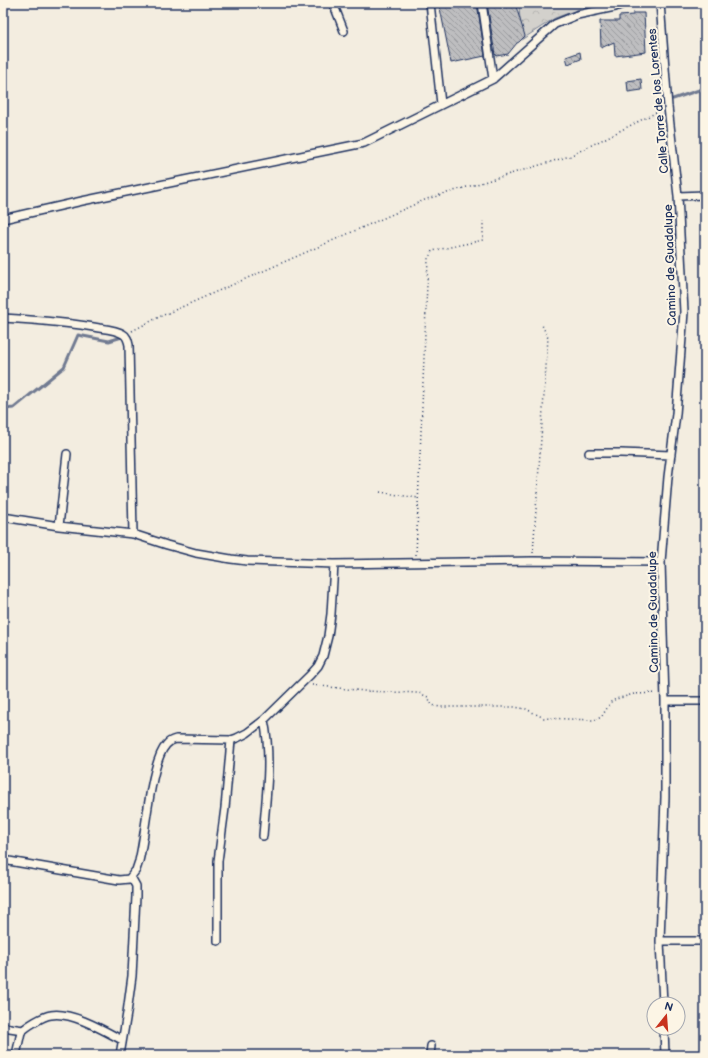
<svg xmlns="http://www.w3.org/2000/svg" width="708" height="1058" viewBox="0 0 708 1058" font-family="'Balsamiq Sans',sans-serif">
<defs>
<pattern id="park-crowns" width="20" height="18" patternUnits="userSpaceOnUse"><rect width="20" height="18" fill="#d3d1cc"/><path d="M2 6a3 3 0 1 1 6 0M12 15a3 3 0 1 1 6 0" fill="none" stroke="#b5b4b2"/></pattern>
<pattern id="building-back-hatch" width="6" height="6" patternUnits="userSpaceOnUse"><rect width="6" height="6" fill="#bebec0"/><path d="M-1 5l2 2M0 0l6 6M5-1l2 2" fill="none" stroke="#9a9b9f"/></pattern>
</defs>
<rect width="100%" height="100%" fill="#f3ede0"/>
<filter id="ink" filterUnits="userSpaceOnUse"><feTurbulence type="fractalNoise" baseFrequency=".025" numOctaves="2"/><feDisplacementMap in="SourceGraphic" scale="8" xChannelSelector="R" yChannelSelector="G"/><feConvolveMatrix kernelMatrix="1 2 1 2 8 2 1 2 1" color-interpolation-filters="sRGB"/></filter>
<g filter="url(#ink)">
<path fill="url(#park-crowns)" stroke="#778095" d="M 519,3 L 596,3 L 555,18 L 521,40 Z"/>
<g fill="none" stroke-linecap="round" stroke-linejoin="round">
<path stroke="#707a91" stroke-width="3" d="M 673,99 L 702,89 L 705,85
M 3,409 L 14,408 L 64,367 L 78,335 L 109,341 L 122,337"/>
</g>
<path fill="url(#building-back-hatch)" stroke="#1b2f5e" d="M 439,3 L 477,3 L 485,56 L 451,63 Z
M 487,3 L 515,3 L 525,36 L 519,42 L 517,43 L 508,54 L 496,56 L 496,54 L 495,55 Z
M 633,13 L 644,13 L 646,52 L 615,56 L 614,42 L 601,48 L 600,21 L 619,21 L 619,16 L 633,15 Z
M 580,52 L 581,59 L 568,64 L 566,57 Z
M 641,79 L 642,90 L 628,92 L 627,81 Z"/>
<g fill="none" stroke-linecap="round" stroke-linejoin="round">
<defs>
<path id="street" d="M 333,3 L 344,31
M 430,3 L 441,104
M 482,3 L 493,79
M 660,3 L 668,107 L 678,196 L 684,312 L 676,414 L 668,477 L 661,562 L 665,701 L 665,797 L 660,941 L 663,1004
M 678,196 L 705,195
M 3,219 L 82,201 L 364,143 L 493,79 L 555,24 L 577,15 L 615,7 L 625,3
M 3,318 C 35,320 67,322 99,328 C 107,329 117,330 123,334 C 127,336 128,340 129,345 L 133,534
M 589,453 L 621,453 L 671,455
M 3,517 L 59,526 L 133,534 L 167,545 L 196,553 L 231,559 L 247,561 L 334,564 L 532,561 L 661,562
M 59,526 L 67,454
M 665,701 L 705,701
M 263,836 C 266,797 272,758 264,720
M 3,860 L 119,880 L 129,879 L 136,870 L 139,861 C 146,834 150,763 166,745 C 169,741 172,740 176,739 L 231,740 L 237,738 L 247,733 L 264,720 L 310,675 L 318,666 L 323,656 L 328,636 L 331,614 L 334,564
M 218,941 L 218,861 L 225,808 L 231,740
M 660,941 L 705,941
M 3,1027 L 23,1030
M 664,1028 L 665,1055
M 16,1055 L 21,1032 C 27,1026 43,1016 51,1015 C 71,1011 105,1031 122,1040
M 120,1055 L 127,1013 L 132,976 L 136,896 L 136,886 L 131,877
M 430,1055 L 431,1046"/>
</defs>
<use href="#street" stroke="#1b2f5e" stroke-width="10"/>
<path stroke="#1b2f5e" stroke-width="1.5" stroke-dasharray="1 3" stroke-linecap="butt" d="M 132,331 L 159,317 L 427,199 L 570,156 L 661,110
M 380,492 L 418,498
M 533,553 L 548,338 L 542,325
M 416,555 L 428,259 L 432,251 L 483,240 L 483,221
M 312,685 L 364,691 L 419,693 L 428,697 L 432,705 L 440,707 L 514,707 L 526,709 L 544,718 L 593,720 L 598,719 L 602,716 L 611,702 L 616,699 L 634,694 L 657,693"/>
<use href="#street" stroke="#fcf5e5" stroke-width="7"/>
</g>
</g>
<g text-anchor="middle" stroke-width="4" stroke-linejoin="round" paint-order="stroke">
<g font-size="12" fill="#1b2f5e" stroke="#fcf5e5">
<text transform="translate(658 101) rotate(-95)" y="4">Calle Torre de los Lorentes</text>
<text transform="translate(670 265) rotate(-92)" y="4">Camino de Guadalupe</text>
<text transform="translate(653 612) rotate(-91)" y="4">Camino de Guadalupe</text>
</g>
</g>
<rect width="708" height="1058" fill="none" stroke="#fcf5e5" stroke-width="16"/>
<rect x="8" y="8" width="692" height="1042" fill="none" stroke="#1b2f5e" stroke-width="1.5" filter="url(#ink)"/>
<g transform="translate(666 1016) rotate(17)"><circle r="19" fill="#fcf5e5" stroke="#a2a6af"/>
<path d="M0-3L7 15L0 10L-7 15Z" fill="#c8321e"/>
<text y="-6" font-size="11" font-weight="bold" text-anchor="middle" fill="#1b2f5e">N</text>
</g>
</svg>
